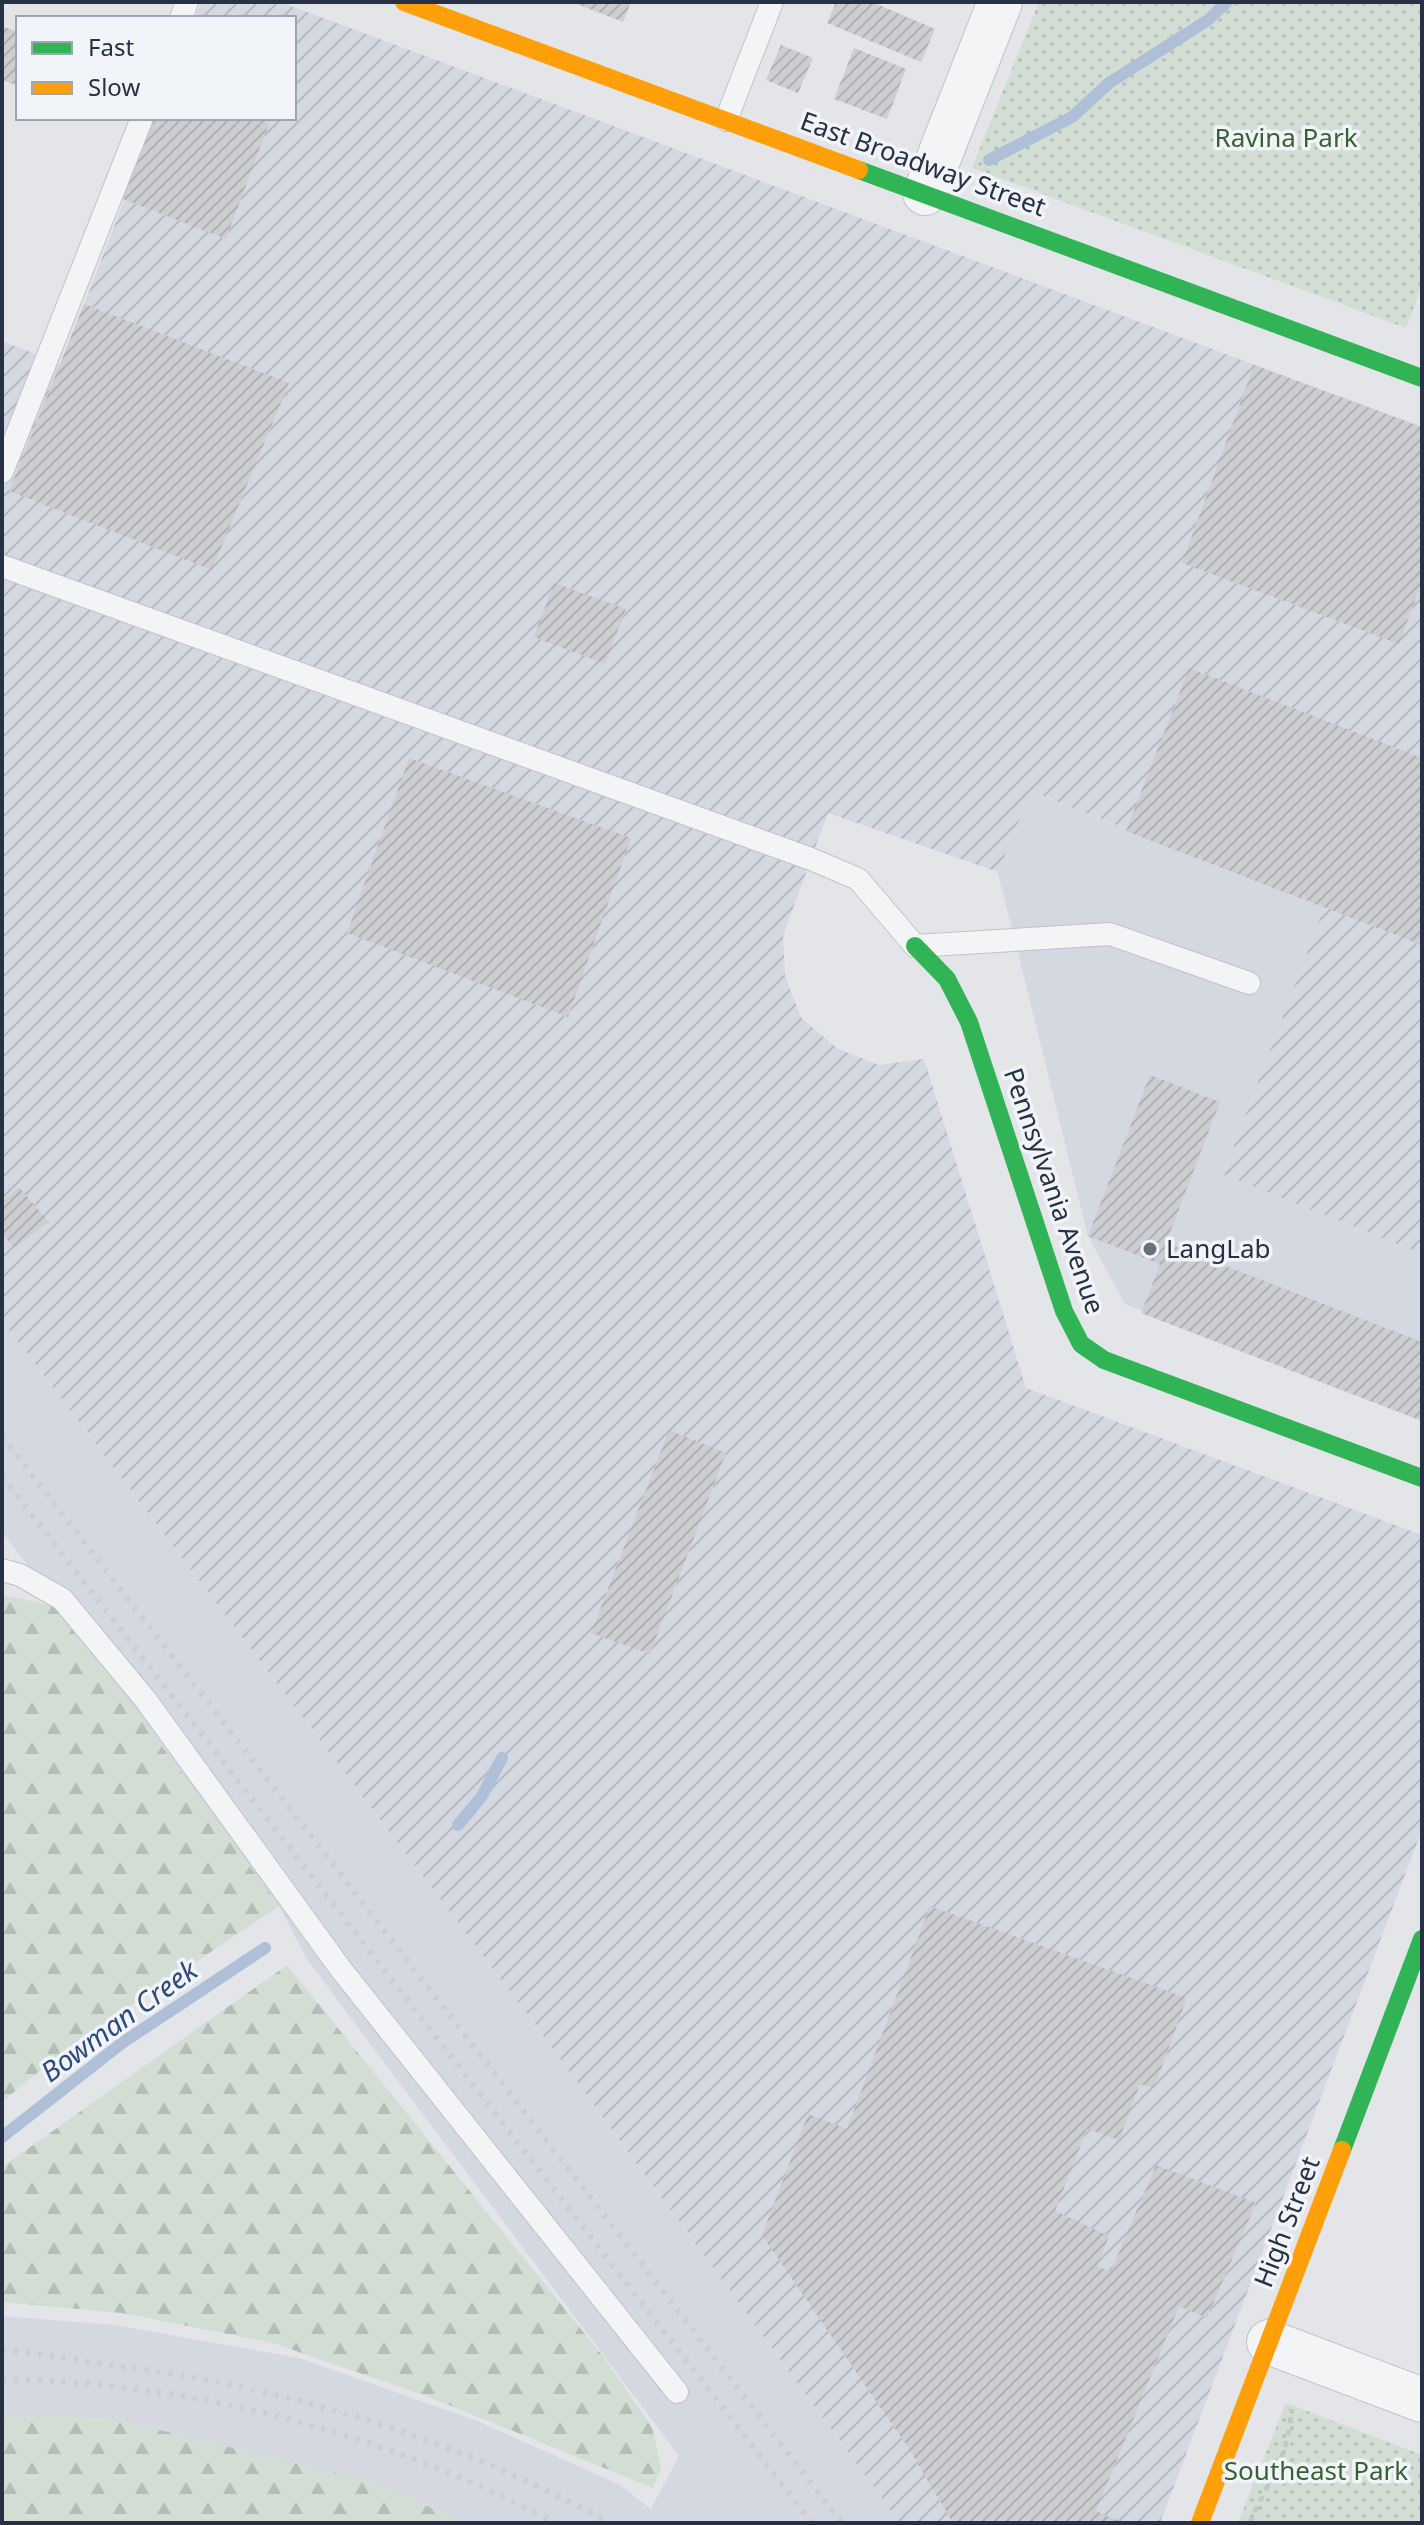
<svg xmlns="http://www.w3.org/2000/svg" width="1424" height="2525" viewBox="0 0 1424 2525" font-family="'Noto Sans',sans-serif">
<defs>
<pattern id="industrial-furrows" width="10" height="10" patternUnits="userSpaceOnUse" patternTransform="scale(2)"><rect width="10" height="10" fill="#d4d8e0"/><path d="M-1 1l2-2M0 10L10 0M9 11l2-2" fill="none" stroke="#b6bac2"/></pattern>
<pattern id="forest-firs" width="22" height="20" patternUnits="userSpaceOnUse" patternTransform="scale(2)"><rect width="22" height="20" fill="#d2ddd3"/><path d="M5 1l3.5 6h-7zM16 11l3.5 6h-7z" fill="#b4beb6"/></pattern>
<pattern id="park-dots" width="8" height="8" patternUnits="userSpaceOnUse" patternTransform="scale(2)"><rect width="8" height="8" fill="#d2ddd3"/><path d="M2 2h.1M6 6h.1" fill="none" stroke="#b4beb6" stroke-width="1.8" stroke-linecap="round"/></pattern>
<pattern id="building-hatch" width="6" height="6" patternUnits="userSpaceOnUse" patternTransform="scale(2)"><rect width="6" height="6" fill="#ccced2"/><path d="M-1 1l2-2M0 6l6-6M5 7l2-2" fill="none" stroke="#afb1b6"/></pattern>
</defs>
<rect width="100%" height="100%" fill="#e3e5e9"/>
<path fill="#d4d8e0" d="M 1030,791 L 1325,908 L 1223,1173 L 1422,1254 L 1422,1421 L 1125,1304 L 1088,1236 L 998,872 Z
M 2,1320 L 525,2011 L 900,2523 L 465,2523 L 376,2483 L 115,2419 L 2,2416 L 2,2316 L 114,2325 L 299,2358 L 477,2421 L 620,2485 L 651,2509 L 679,2456 L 307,1959 L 279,1906 L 2,1531 Z"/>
<path fill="url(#industrial-furrows)" d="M 201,2 L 280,2 L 1422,427 L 1422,1254 L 1223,1174 L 1324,908 L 1031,791 L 998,872 L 828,813 L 783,935 L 785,977 L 802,1019 L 838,1049 L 879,1065 L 924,1059 L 1026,1388 L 1422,1535 L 1422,1830 L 1160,2523 L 900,2523 L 525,2011 L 2,1320 L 2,341 L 61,364 L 156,118 L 294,118 L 294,18 L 195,18 Z"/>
<path fill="url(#forest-firs)" d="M 2,1595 L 59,1607 L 279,1906 L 66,2049 L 2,2102 Z
M 287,1965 L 602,2355 L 652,2427 L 661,2468 L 653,2488 L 429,2397 L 273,2343 L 122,2313 L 2,2302 L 2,2167 Z
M 2,2416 L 115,2419 L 376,2483 L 465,2523 L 2,2523 Z"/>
<path fill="url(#park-dots)" d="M 1039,2 L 1422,2 L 1422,285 L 1406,328 L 972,168 Z
M 1286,2403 L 1422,2455 L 1422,2523 L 1238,2523 Z"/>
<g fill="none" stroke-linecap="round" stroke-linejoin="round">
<path stroke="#afbfd7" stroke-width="12" d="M 989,160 L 1072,117 L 1109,83 L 1208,20 L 1227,2
M 458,1825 L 482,1796 L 502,1758
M 2,2137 L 122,2043 L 265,1948"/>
</g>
<path fill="url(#building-hatch)" d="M 572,2 L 631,2 L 623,22 Z
M 836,2 L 872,2 L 935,29 L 921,62 L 827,23 Z
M 2,26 L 18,32 L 16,85 L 2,80 Z
M 781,45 L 813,58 L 798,93 L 766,80 Z
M 854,48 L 906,69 L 887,119 L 834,99 Z
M 150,118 L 271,118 L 226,239 L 118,197 Z
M 84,304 L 289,383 L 212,570 L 9,491 Z
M 1254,365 L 1422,427 L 1422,581 L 1399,644 L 1182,563 Z
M 554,583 L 626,609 L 605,664 L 534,637 Z
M 1189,668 L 1422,758 L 1422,945 L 1126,831 Z
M 409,758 L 631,838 L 568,1017 L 347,933 Z
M 1150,1075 L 1220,1102 L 1166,1243 L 1422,1342 L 1422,1421 L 1141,1313 L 1160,1264 L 1088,1236 Z
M 19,1187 L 49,1222 L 14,1248 L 2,1234 L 2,1201 Z
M 669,1430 L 726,1453 L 650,1654 L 591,1633 Z
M 930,1906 L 1187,1998 L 1154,2088 L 1140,2084 L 1119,2140 L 1087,2129 L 1055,2211 L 1109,2236 L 1097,2267 L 1111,2271 L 1156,2165 L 1256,2203 L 1207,2318 L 1179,2306 L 1096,2511 L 1124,2523 L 953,2523 L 909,2449 L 762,2235 L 808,2114 L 847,2129 Z"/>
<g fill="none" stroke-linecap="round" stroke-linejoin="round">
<defs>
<path id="lane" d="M 181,18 L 187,2
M 726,120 L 772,2
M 2,472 L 142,118
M 2,566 L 811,859 L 858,879 L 915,946 L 1110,934 L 1249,983
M 2,1570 L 20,1575 L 62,1599 L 145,1699 L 340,1968 L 677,2392"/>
<path id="street" d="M 925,193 L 1000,2
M 1269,2342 L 1422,2400"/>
</defs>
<use href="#lane" stroke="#c1c3c7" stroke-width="24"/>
<use href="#street" stroke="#c1c3c7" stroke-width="46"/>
<path stroke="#c4c6cb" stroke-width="5" stroke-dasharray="6 6" stroke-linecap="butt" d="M 1250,2523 C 1267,2481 1290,2457 1291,2409"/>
<use href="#lane" stroke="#f3f4f6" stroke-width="22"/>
<use href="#street" stroke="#f3f4f6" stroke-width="44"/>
<path stroke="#30b455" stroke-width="18" d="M 859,170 L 1422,378
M 915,946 L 947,979 L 969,1022 L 1064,1311 L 1081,1344 L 1104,1360 L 1422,1478
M 1342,2150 L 1422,1939"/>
<path stroke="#ff9f0a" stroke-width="18" d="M 404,2 L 859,170
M 1200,2523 L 1342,2150"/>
<path stroke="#ccced1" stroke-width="6" stroke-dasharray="4 8" stroke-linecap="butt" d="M 2,1436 L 842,2523
M 2,1476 L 812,2523
M 2,2351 C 36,2352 71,2359 104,2364 C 282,2386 453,2437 610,2523
M 2,2379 C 191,2382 389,2434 555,2523"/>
</g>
<circle fill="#696f7e" stroke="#f1f4f8" stroke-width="3" cx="1150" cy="1249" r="8"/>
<g text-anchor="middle" stroke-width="7" stroke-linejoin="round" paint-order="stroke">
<g font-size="26" fill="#386233" stroke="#f1f4f8">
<text x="1286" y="147">Ravina Park</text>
<text x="1316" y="2480">Southeast Park</text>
</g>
<g font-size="26" fill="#273045" stroke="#f1f4f8">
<text transform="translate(923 164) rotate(20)" y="9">East Broadway Street</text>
<text transform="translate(1054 1191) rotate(71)" y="9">Pennsylvania Avenue</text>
<text transform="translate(1287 2222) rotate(-69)" y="9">High Street</text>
</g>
<g font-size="26" fill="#273045" stroke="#f1f4f8" text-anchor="start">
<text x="1166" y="1258">LangLab</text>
</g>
<g font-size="28" font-style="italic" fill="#2d4b7e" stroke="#f1f4f8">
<text transform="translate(119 2021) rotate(-36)" y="10">Bowman Creek</text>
</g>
</g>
<rect width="1424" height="2525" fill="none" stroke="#273045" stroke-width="8"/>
<rect x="16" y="16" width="280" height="104" fill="#f1f4f8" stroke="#a0a6b0" stroke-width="2"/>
<rect x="32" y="42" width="40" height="12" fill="#30b455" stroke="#a0a6b0" stroke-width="2"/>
<text x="88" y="56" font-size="24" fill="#273045">Fast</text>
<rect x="32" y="82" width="40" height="12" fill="#ff9f0a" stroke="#a0a6b0" stroke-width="2"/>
<text x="88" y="96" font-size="24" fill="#273045">Slow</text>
</svg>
